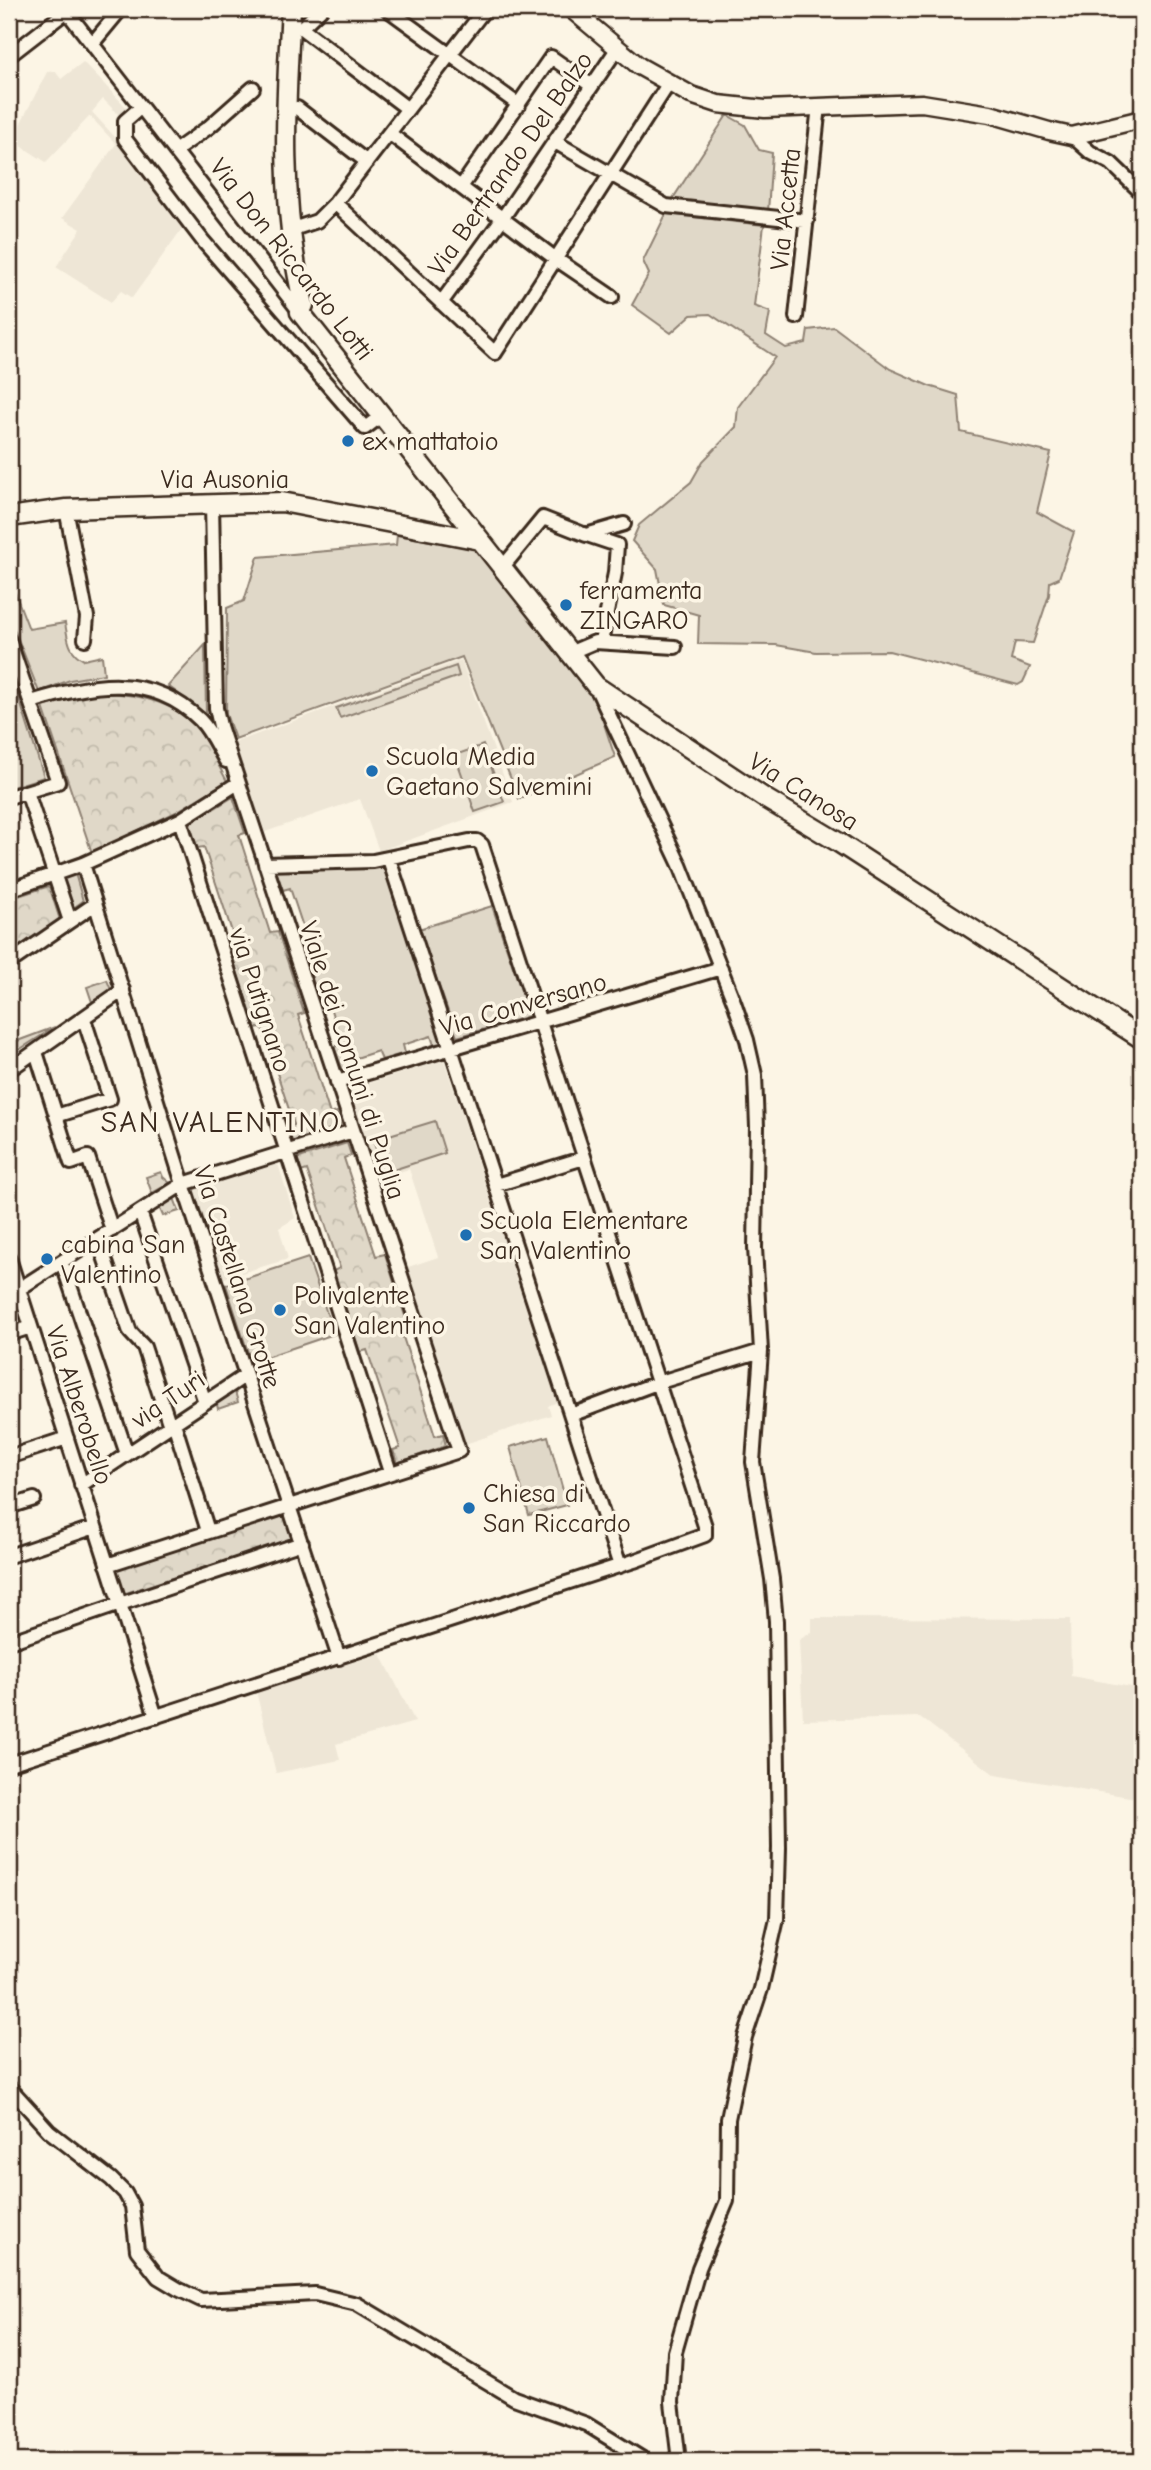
<svg xmlns="http://www.w3.org/2000/svg" width="1151" height="2470" viewBox="0 0 1151 2470" font-family="'Comic Neue',sans-serif">
<defs>
<pattern id="forest-crowns" width="20" height="18" patternUnits="userSpaceOnUse" patternTransform="scale(1.75)"><rect width="20" height="18" fill="#e0d8c8"/><path d="M2 6a3 3 0 1 1 6 0M12 15a3 3 0 1 1 6 0" fill="none" stroke="#c1baab"/></pattern>
</defs>
<rect width="100%" height="100%" fill="#fcf5e5"/>
<filter id="ink" filterUnits="userSpaceOnUse"><feTurbulence type="fractalNoise" baseFrequency=".0143" numOctaves="2"/><feDisplacementMap in="SourceGraphic" scale="14" xChannelSelector="R" yChannelSelector="G"/><feConvolveMatrix kernelMatrix="1 2 1 2 8 2 1 2 1" color-interpolation-filters="sRGB"/></filter>
<g filter="url(#ink)">
<path fill="#eee6d6" d="M 83,62 L 127,108 L 120,116 L 103,99 L 92,112 L 114,136 L 184,226 L 132,298 L 121,291 L 111,302 L 56,267 L 81,229 L 62,218 L 116,144 L 90,116 L 46,162 L 12,140 L 47,72 L 55,71 L 61,79 Z
M 461,660 L 513,802 L 379,851 L 360,799 L 265,832 L 233,743 Z
M 444,1060 L 557,1402 L 548,1406 L 551,1415 L 465,1444 L 408,1267 L 438,1257 L 409,1169 L 379,1178 L 350,1089 Z
M 278,1164 L 295,1218 L 279,1228 L 288,1259 L 221,1279 L 194,1190 Z
M 812,1618 L 1070,1619 L 1071,1676 L 1142,1689 L 1142,1799 L 995,1775 L 920,1717 L 803,1720 L 799,1640 L 812,1632 Z
M 381,1654 L 415,1722 L 336,1744 L 340,1760 L 276,1773 L 256,1691 Z"/>
<path fill="#e0d8c8" stroke="#8e8173" stroke-width="2" d="M 727,115 L 745,125 L 759,150 L 772,153 L 768,212 L 673,203 L 672,200 Z
M 666,214 L 764,225 L 754,306 L 770,312 L 766,335 L 786,348 L 806,343 L 808,330 L 834,327 L 890,369 L 929,386 L 958,395 L 961,432 L 1051,453 L 1037,512 L 1074,532 L 1059,578 L 1050,582 L 1049,595 L 1033,643 L 1015,642 L 1011,660 L 1030,667 L 1023,682 L 1018,685 L 889,651 L 816,652 L 776,645 L 698,644 L 699,615 L 664,605 L 657,569 L 632,541 L 639,525 L 691,482 L 703,461 L 736,427 L 738,407 L 775,357 L 710,314 L 691,315 L 671,333 L 632,305 L 649,274 L 643,261 Z
M 397,535 L 475,549 L 595,697 L 615,757 L 519,799 L 462,657 L 235,739 L 226,714 L 227,608 L 244,601 L 258,557 L 396,545 Z
M 9,593 L 15,593 L 29,629 L 65,623 C 68,639 68,652 84,660 L 102,656 L 104,674 L 70,680 L 39,692 L 9,616 Z
M 205,645 L 206,714 L 168,686 Z
M 456,666 L 459,676 L 340,718 L 336,708 Z
M 16,689 L 44,777 L 9,788 L 9,691 Z
M 483,745 L 504,802 L 475,812 L 455,755 Z
M 384,868 L 442,1042 L 434,1045 L 431,1036 L 403,1045 L 405,1053 L 382,1060 L 378,1051 L 350,1060 L 352,1068 L 343,1071 L 334,1047 L 342,1044 L 328,1001 L 320,1003 L 305,957 L 312,954 L 290,888 L 283,890 L 276,871 Z
M 75,873 L 83,901 L 72,909 L 62,878 Z
M 492,906 L 530,1016 L 457,1037 L 419,929 Z
M 107,980 L 111,990 L 92,1002 L 87,987 Z
M 55,1027 L 14,1053 L 12,1043 Z
M 435,1121 L 445,1153 L 384,1173 L 373,1140 Z
M 161,1172 L 163,1177 L 170,1183 L 152,1193 L 146,1177 Z
M 174,1198 L 179,1211 L 163,1216 L 159,1207 Z
M 308,1258 L 334,1334 L 251,1362 L 226,1285 Z
M 234,1388 L 238,1402 L 218,1409 L 216,1401 Z
M 548,1436 L 567,1505 L 529,1515 L 510,1447 Z"/>
<path fill="url(#forest-crowns)" stroke="#8e8173" stroke-width="2" d="M 106,693 C 139,694 179,703 200,732 C 210,747 218,765 227,781 L 176,812 L 92,853 L 43,707 L 81,696 Z
M 233,797 L 245,833 L 239,835 L 270,933 L 278,932 L 304,1013 L 298,1015 L 330,1114 L 337,1112 L 342,1126 L 291,1142 L 287,1128 L 294,1125 L 262,1027 L 255,1028 L 229,947 L 236,944 L 204,847 L 197,848 L 189,824 Z
M 49,886 L 60,920 L 9,954 L 9,899 Z
M 347,1143 L 351,1155 L 344,1158 L 376,1256 L 385,1254 L 411,1334 L 403,1337 L 435,1436 L 443,1434 L 446,1446 L 397,1463 L 393,1450 L 400,1448 L 367,1350 L 360,1352 L 333,1271 L 340,1268 L 307,1170 L 301,1172 L 296,1159 Z
M 284,1513 L 292,1539 L 123,1594 L 115,1568 Z"/>
<g fill="none" stroke-linecap="round" stroke-linejoin="round">
<defs>
<path id="minor" d="M 65,9 L 300,312
M 321,9 L 301,28 L 408,109
M 387,9 L 519,105
M 92,44 L 121,9
M 9,56 L 67,11
M 141,107 L 125,121 L 125,139 L 203,241 L 365,428 L 381,416
M 297,108 L 367,162
M 389,133 L 556,259 L 612,297
M 1072,136 L 1090,152 L 1111,163 L 1142,193
M 555,142 L 666,206 L 807,221
M 175,151 L 209,127 L 253,88
M 461,187 L 551,57 L 592,86
M 335,203 L 495,353 L 669,83
M 290,230 L 317,221 L 335,203 L 485,9
M 441,303 L 502,219 L 617,49
M 796,317 L 819,106
M 66,509 L 87,617 L 85,639
M 587,535 L 617,545 L 615,573 L 601,642
M 502,568 L 543,518 L 586,535 L 624,524
M 9,640 L 58,782 L 9,797
M 569,653 L 595,642 L 675,647
M 596,687 L 680,865 L 734,1002 L 747,1040 L 755,1075 L 757,1127 L 755,1248 L 761,1351 L 753,1462 L 772,1579 L 776,1621 L 779,1848 L 777,1919 L 761,1989 L 745,2037 L 728,2119 L 727,2201 L 699,2268 L 675,2352 L 672,2402 L 679,2461
M 31,702 C 90,684 150,671 200,720 C 211,731 218,748 226,761
M 27,792 L 70,921
M 180,820 L 390,1472
M 389,859 L 620,1566
M 83,864 L 183,1184 L 339,1658
M 9,890 L 83,864 L 180,820 L 238,783
M 9,963 L 95,904
M 36,1052 L 71,1163 L 88,1157 L 112,1230
M 9,1070 L 123,990
M 337,1082 L 721,968
M 56,1116 L 110,1099 L 84,1019
M 496,1185 L 584,1158
M 140,1212 L 205,1402
M 98,1239 L 130,1332 L 144,1347 L 170,1426
M 9,1258 L 120,1604 L 9,1642
M 62,1262 L 127,1454
M 19,1289 L 183,1184 L 353,1131
M 9,1334 L 31,1327
M 571,1415 L 657,1383 L 761,1351
M 174,1423 L 208,1531
M 9,1457 L 67,1438
M 81,1485 L 246,1375
M 9,1507 L 34,1499
M 9,1556 L 95,1527
M 107,1565 L 459,1451 L 220,726 L 216,708 L 212,503
M 156,1717 L 120,1604 L 302,1543
M 9,1764 L 634,1561 L 705,1535 L 705,1526 L 482,845 L 477,841 L 469,841 L 373,861 L 265,864
M 9,2087 L 49,2131 L 111,2179 L 125,2193 L 132,2206 L 137,2250 L 158,2277 L 178,2289 L 201,2300 L 315,2294 L 357,2304 L 514,2398 L 586,2424 L 646,2461"/>
<path id="tertiary" d="M 571,9 L 639,66 L 691,95 L 718,104 L 765,109 L 922,103 L 990,114 L 1049,131 L 1072,136 L 1142,119"/>
<path id="secondary" d="M 291,9 C 285,108 280,208 304,305 L 300,312 L 596,686 L 766,799 L 838,842 L 1142,1039
M 9,517 L 66,509 L 282,502 L 480,540"/>
</defs>
<use href="#minor" stroke="#3b2a1e" stroke-width="18"/>
<use href="#tertiary" stroke="#3b2a1e" stroke-width="21"/>
<use href="#secondary" stroke="#3b2a1e" stroke-width="23"/>
<use href="#minor" stroke="#fcf5e5" stroke-width="12"/>
<use href="#tertiary" stroke="#fcf5e5" stroke-width="16"/>
<use href="#secondary" stroke="#fcf5e5" stroke-width="18"/>
</g>
</g>
<g fill="#1f6fb2" stroke="#fcf5e5" stroke-width="2.5">
<circle cx="348" cy="441" r="7"/>
<circle cx="566" cy="605" r="7"/>
<circle cx="372" cy="771" r="7"/>
<circle cx="466" cy="1235" r="7"/>
<circle cx="47" cy="1259" r="7"/>
<circle cx="280" cy="1310" r="7"/>
<circle cx="469" cy="1508" r="7"/>
</g>
<g text-anchor="middle" stroke-width="7" stroke-linejoin="round" paint-order="stroke">
<g font-size="26" fill="#3b2a1e" stroke="#fcf5e5">
<text transform="translate(510 163) rotate(-55)" y="9">Via Bertrando Del Balzo</text>
<text transform="translate(785 209) rotate(-84)" y="9">Via Accetta</text>
<text transform="translate(292 259) rotate(52)" y="9">Via Don Riccardo Lotti</text>
<text x="225" y="488">Via Ausonia</text>
<text transform="translate(804 791) rotate(32)" y="9">Via Canosa</text>
<text transform="translate(261 1000) rotate(72)" y="9">via Putignano</text>
<text transform="translate(523 1004) rotate(-16)" y="9">Via Conversano</text>
<text transform="translate(353 1060) rotate(72)" y="9">Viale dei Comuni di Puglia</text>
<text transform="translate(238 1277) rotate(72)" y="9">Via Castellana Grotte</text>
<text transform="translate(168 1399) rotate(-34)" y="9">via Turi</text>
<text transform="translate(80 1405) rotate(72)" y="9">Via Alberobello</text>
</g>
<g font-size="26" fill="#3b2a1e" stroke="#fcf5e5" text-anchor="start">
<text x="362" y="450">ex mattatoio</text>
<text x="580" y="599">ferramenta<tspan x="580" dy="30">ZINGARO</tspan></text>
<text x="386" y="765">Scuola Media<tspan x="386" dy="30">Gaetano Salvemini</tspan></text>
<text x="480" y="1229">Scuola Elementare<tspan x="480" dy="30">San Valentino</tspan></text>
<text x="61" y="1253">cabina San<tspan x="61" dy="30">Valentino</tspan></text>
<text x="294" y="1304">Polivalente<tspan x="294" dy="30">San Valentino</tspan></text>
<text x="483" y="1502">Chiesa di<tspan x="483" dy="30">San Riccardo</tspan></text>
</g>
<g font-size="30" letter-spacing="2" fill="#3b2a1e" stroke="#fcf5e5">
<text x="221" y="1132">SAN VALENTINO</text>
</g>
</g>
<rect width="1151" height="2470" fill="none" stroke="#fcf5e5" stroke-width="35"/>
<rect x="18" y="18" width="1116" height="2435" fill="none" stroke="#3b2a1e" stroke-width="2.5" filter="url(#ink)"/>
</svg>
